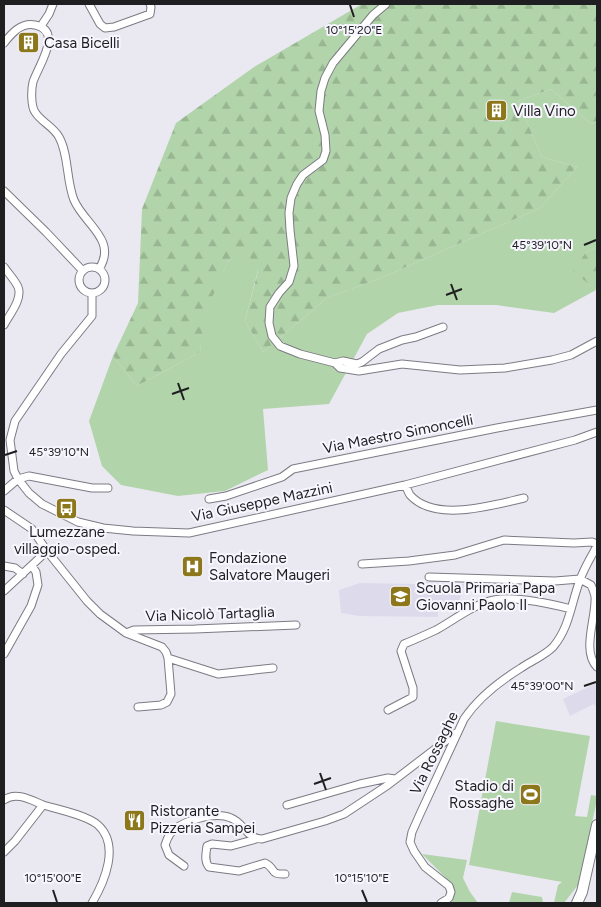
<svg xmlns="http://www.w3.org/2000/svg" width="601" height="907" viewBox="0 0 601 907" font-family="Figtree,sans-serif">
<defs>
<pattern id="forest-firs" width="22" height="20" patternUnits="userSpaceOnUse" patternTransform="scale(1.25)"><rect width="22" height="20" fill="#b2d4aa"/><path d="M5 1l3.5 6h-7zM16 11l3.5 6h-7z" fill="#99b692"/></pattern>
</defs>
<rect width="100%" height="100%" fill="#eae9f2"/>
<path fill="#dddbeb" d="M 420,582 L 465,584 L 458,604 L 438,605 L 438,617 L 359,616 L 341,613 L 339,590 L 360,583 L 417,584 Z
M 597,683 L 597,709 L 594,704 L 570,716 L 563,699 Z"/>
<path fill="#b2d4aa" d="M 551,89 L 591,124 L 597,122 L 597,248 L 586,252 L 574,271 L 596,290 L 554,313 L 496,305 L 438,305 L 398,313 L 367,334 L 329,404 L 263,409 L 268,470 L 225,491 L 178,496 L 121,485 L 102,466 L 89,421 L 113,356 L 137,386 L 200,352 L 203,316 L 228,261 L 247,251 L 258,270 L 245,321 L 263,352 L 327,298 L 381,278 L 540,208 L 577,167 L 542,157 L 518,101 Z
M 496,721 L 590,736 L 575,816 L 587,817 L 591,795 L 597,796 L 597,800 L 578,885 L 564,903 L 554,903 L 558,885 L 562,882 L 469,865 Z
M 422,854 L 467,860 L 463,878 L 470,892 L 478,903 L 452,903 L 454,894 L 446,878 Z
M 512,892 L 542,897 L 543,903 L 509,903 Z"/>
<path fill="url(#forest-firs)" d="M 362,4 L 597,4 L 597,122 L 591,124 L 551,89 L 518,101 L 542,157 L 577,167 L 540,208 L 381,278 L 327,298 L 263,352 L 245,321 L 258,271 L 247,252 L 228,261 L 204,316 L 200,352 L 137,386 L 113,356 L 138,303 L 142,209 L 176,123 L 254,67 Z
M 597,248 L 597,289 L 596,290 L 573,271 L 586,252 Z"/>
<g fill="none" stroke-linecap="round" stroke-linejoin="round">
<defs>
<path id="street" d="M 89,4 L 100,24 L 105,28 L 114,27 L 150,14 L 151,7 L 150,4
M 386,4 L 373,15 L 333,63 L 325,78 L 321,91 L 319,111 L 325,135 L 326,151 L 323,160 L 303,175 L 297,184 L 291,198 L 289,213 L 290,230 L 294,266 L 289,282 L 279,293 L 270,307 L 269,323 L 272,336 L 280,346 L 300,354 L 335,363 L 340,368 L 359,371 L 402,364 L 460,370 L 505,368 L 552,360 L 571,355 L 597,341
M 41,26 L 49,14 L 53,4
M 4,43 C 11,34 21,22 35,25 C 64,31 38,66 33,82 C 31,90 31,106 35,112 C 41,122 53,126 59,137 C 69,155 66,180 74,200 C 84,224 118,240 99,269
M 4,191 L 46,232 L 83,271
M79 280a13 13 0 1 1 26 0a13 13 0 1 1-26 0Z
M 4,267 C 8,273 15,280 18,287 C 23,299 9,315 4,325
M 92,294 L 92,316 L 61,354 L 15,421 L 10,440 L 14,471 L 18,479 L 29,493 L 42,504 L 78,522 L 103,528 L 133,531 L 189,533 L 405,485 L 575,440 L 597,432
M 335,363 L 343,361 L 357,364 L 362,362 L 379,349 L 402,340 L 416,337 L 443,327
M 405,485 C 407,488 408,492 410,495 C 435,523 493,505 524,498
M 4,491 L 18,479 L 29,476 L 92,488 L 108,488
M 209,499 L 226,496 L 282,477 L 293,469 L 497,428 L 597,410
M 4,510 L 32,529 L 47,551 L 87,601 L 100,614 L 126,633 L 162,647 L 166,652 L 168,658 L 218,674 L 273,668
M 362,564 L 409,561 L 455,555 L 504,540 L 574,543 L 592,542 L 597,544
M 4,566 L 15,568 L 23,574
M 429,577 L 555,581 L 580,579 L 591,585 C 593,590 596,595 595,601 C 595,620 582,652 597,667
M 4,591 L 47,551
M 126,633 L 134,630 L 195,629 L 296,625
M 4,654 L 31,606 L 38,585 L 36,572 L 32,566
M 138,707 L 161,705 L 167,702 L 171,694 L 168,658
M 388,710 L 413,697 L 413,688 L 401,651 L 404,644 C 414,640 425,635 436,630 C 454,620 474,604 494,600 C 514,596 551,604 571,609
M 4,800 C 16,791 31,800 43,805
M 287,805 L 360,784 L 388,778 L 395,779
M 256,839 L 231,846 L 212,844 L 207,846 C 206,853 204,861 209,867 L 239,871 L 265,863 C 276,868 269,875 285,874
M 4,852 L 15,841 L 43,805 C 57,809 87,815 98,825 C 120,845 105,881 92,903
M 184,866 L 169,855 L 165,845 C 166,842 168,837 170,834 C 180,821 215,811 231,818 C 244,823 247,839 262,839 L 325,821 L 344,814 L 388,785 L 456,733
M 441,903 L 449,898 L 451,892 L 449,886 L 425,867 L 414,851 L 410,842 L 412,832 L 420,814 L 464,719 C 478,698 500,681 521,668 C 531,661 544,656 553,647 C 570,627 571,603 580,580 C 584,568 591,557 597,546"/>
<path id="secondary" d="M 577,903 L 582,892 L 597,825"/>
</defs>
<use href="#street" stroke="#7c7b83" stroke-width="9"/>
<use href="#secondary" stroke="#7c7b83" stroke-width="12"/>
<use href="#street" stroke="#fff" stroke-width="7"/>
<use href="#secondary" stroke="#fff" stroke-width="10"/>
</g>
<path fill="none" stroke="#1f1f22" stroke-width="2" d="M 350,5 L 354,17M 584,245 L 596,240M 451,284 L 457,300M 446,295 L 462,289M 178,383 L 184,400M 172,394 L 189,388M 5,455 L 17,451M 584,686 L 596,682M 320,773 L 326,790M 314,784 L 331,778M 53,890 L 57,902M 362,890 L 367,902"/>
<defs>
<symbol id="building-square" viewBox="-11 -11 22 22"><rect x="-9" y="-9" width="18" height="18" rx="4" fill="#8c771b" stroke="#f7f6ff"/><path d="M-4-6H4V6H1V3H-1V6H-4ZM-2.5-4.3h1.7v1.8h-1.7ZM.8-4.3h1.7v1.8H.8ZM-2.5-1h1.7V.8h-1.7ZM.8-1h1.7V.8H.8Z" fill="#fff"/></symbol>
<symbol id="bus-square" viewBox="-11 -11 22 22"><rect x="-9" y="-9" width="18" height="18" rx="4" fill="#8c771b" stroke="#f7f6ff"/><path d="M-5-6H5V4H4V6H2V4H-2V6H-4V4H-5ZM-3.5-4V0h7V-4ZM-3.5 1.2v1.5H-2V1.2ZM2 1.2v1.5H3.5V1.2Z" fill="#fff"/></symbol>
<symbol id="hospital-square" viewBox="-11 -11 22 22"><rect x="-9" y="-9" width="18" height="18" rx="4" fill="#8c771b" stroke="#f7f6ff"/><path d="M-5-5h3v3.5h4V-5h3V5h-3V1.5h-4V5h-3Z" fill="#fff"/></symbol>
<symbol id="school-square" viewBox="-11 -11 22 22"><rect x="-9" y="-9" width="18" height="18" rx="4" fill="#8c771b" stroke="#f7f6ff"/><path d="M0-5L7-2L0 1L-7-2ZM-4 1L0 2.5L4 1V4Q0 6-4 4Z" fill="#fff"/></symbol>
<symbol id="stadium-square" viewBox="-11 -11 22 22"><rect x="-9" y="-9" width="18" height="18" rx="4" fill="#8c771b" stroke="#f7f6ff"/><path d="M0-5a6.5 5 0 1 0 0 10a6.5 5 0 1 0 0-10ZM-3.5-1.8h7v3.6h-7Z" fill="#fff"/></symbol>
<symbol id="restaurant-square" viewBox="-11 -11 22 22"><rect x="-9" y="-9" width="18" height="18" rx="4" fill="#8c771b" stroke="#f7f6ff"/><path d="M-5-6h1v4h1v-4h1v4h1v-4h1v5L-1.5 .5V6h-2V.5L-5-1ZM5-6V6H3V1.5H1.5Q1.5-4 5-6Z" fill="#fff"/></symbol>
</defs>
<g fill-rule="evenodd">
<use href="#building-square" x="16" y="30" width="25" height="25"/>
<use href="#building-square" x="484" y="98" width="25" height="25"/>
<use href="#bus-square" x="54" y="496" width="25" height="25"/>
<use href="#hospital-square" x="180" y="554" width="25" height="25"/>
<use href="#school-square" x="388" y="584" width="25" height="25"/>
<use href="#stadium-square" x="518" y="782" width="25" height="25"/>
<use href="#restaurant-square" x="122" y="808" width="25" height="25"/>
</g>
<g text-anchor="middle" stroke-width="4" stroke-linejoin="round" paint-order="stroke">
<g font-size="15" fill="#1f1f22" stroke="#f7f6ff" text-anchor="start">
<text x="44" y="48">Casa Bicelli</text>
<text x="513" y="116">Villa Vino</text>
<text x="67" y="537" text-anchor="middle">Lumezzane<tspan x="67" dy="17">villaggio-osped.</tspan></text>
<text x="209" y="563">Fondazione<tspan x="209" dy="17">Salvatore Maugeri</tspan></text>
<text x="416" y="593">Scuola Primaria Papa<tspan x="416" dy="17">Giovanni Paolo II</tspan></text>
<text x="514" y="791" text-anchor="end">Stadio di<tspan x="514" dy="17">Rossaghe</tspan></text>
<text x="150" y="816">Ristorante<tspan x="150" dy="17">Pizzeria Sampei</tspan></text>
</g>
<g font-size="15" fill="#1f1f22" stroke="#f7f6ff">
<text transform="translate(398 434) rotate(-11)" y="5">Via Maestro Simoncelli</text>
<text transform="translate(262 502) rotate(-12)" y="5">Via Giuseppe Mazzini</text>
<text transform="translate(210 614) rotate(-2)" y="5">Via Nicolò Tartaglia</text>
<text transform="translate(434 753) rotate(-64)" y="5">Via Rossaghe</text>
</g>
</g>
<g font-size="12" text-anchor="middle" fill="#1f1f22" stroke="#f7f6ff" stroke-width="4" stroke-linejoin="round" paint-order="stroke">
<text x="354" y="34">10°15'20"E</text>
<text x="542" y="249">45°39'10"N</text>
<text x="59" y="456">45°39'10"N</text>
<text x="542" y="690">45°39'00"N</text>
<text x="53" y="882">10°15'00"E</text>
<text x="362" y="882">10°15'10"E</text>
</g>
<rect width="601" height="907" fill="none" stroke="#1f1f22" stroke-width="10"/>
</svg>
